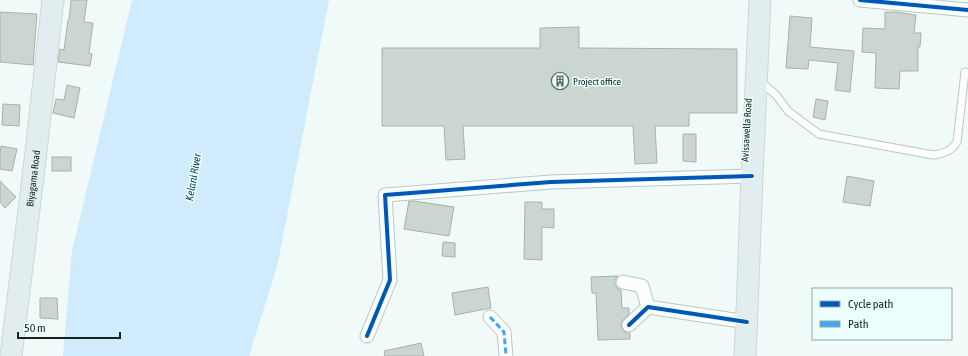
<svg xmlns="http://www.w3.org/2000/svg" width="968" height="356" viewBox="0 0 968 356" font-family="'Asap Condensed',sans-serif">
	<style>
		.water { fill: #d0ebfb }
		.building { fill: #cbd6d1; stroke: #a7b2ad }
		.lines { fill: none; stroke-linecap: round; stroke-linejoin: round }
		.lane-casing { stroke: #bac7c5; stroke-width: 9 }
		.street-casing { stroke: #bac7c5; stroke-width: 15 }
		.primary-casing { stroke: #cfd6d5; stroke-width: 23 }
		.lane { stroke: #fdfefe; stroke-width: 7 }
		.street { stroke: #fdfefe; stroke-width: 13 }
		.primary { stroke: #e2edf0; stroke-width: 21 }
		.quiet { stroke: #3fa9f5; stroke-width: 3; stroke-dasharray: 6 3; stroke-linecap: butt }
		.cycleway-casing { stroke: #ecfffc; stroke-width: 6 }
		.cycleway { stroke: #0057b8; stroke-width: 4 }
		.labels { text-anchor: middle; stroke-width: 3; stroke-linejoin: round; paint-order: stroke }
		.poi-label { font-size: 10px; fill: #122522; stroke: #ecfffc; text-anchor: start }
		.street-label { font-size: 10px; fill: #122522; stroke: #ecfffc }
		.water-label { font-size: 11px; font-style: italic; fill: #123d57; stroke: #ecfffc }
	</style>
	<rect width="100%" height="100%" fill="#f0fbf9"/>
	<polygon class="water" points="132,0 329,0 277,267 249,356 63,356 72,251"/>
	<g class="building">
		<polygon points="71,0 87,0 84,22 93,23 89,53 92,54 90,66 58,62 60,49 64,50 68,20 69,20"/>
		<polygon points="0,12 37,14 33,65 0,62"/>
		<polygon points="885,12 897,12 916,15 914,33 921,33 920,47 918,47 918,71 900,71 899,89 875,88 876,53 862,52 863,28 885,29"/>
		<polygon points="790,16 812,18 810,47 854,51 850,92 835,90 838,63 809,60 808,69 786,68"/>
		<polygon points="579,27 579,48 737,49 737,113 689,113 689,126 655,126 657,163 635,164 633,126 463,126 465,159 446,160 444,126 382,126 382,48 540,48 540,28"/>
		<polygon points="67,85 80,88 74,118 53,113 56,99 64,100"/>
		<polygon points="816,99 828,101 825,120 813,117"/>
		<polygon points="3,104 20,105 19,126 2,125"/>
		<polygon points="683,134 696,134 696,162 683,161"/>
		<polygon points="1,146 17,149 12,171 0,169 0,154"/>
		<rect x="52" y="157" width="19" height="14"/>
		<polygon points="847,176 874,181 870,206 843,202"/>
		<polygon points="0,181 16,197 5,208 0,202"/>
		<polygon points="409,201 414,201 454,207 449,236 404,229"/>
		<polygon points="525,202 542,202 542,209 554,209 554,228 542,227 542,260 524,259"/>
		<polygon points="443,242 455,243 455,257 442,256"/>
		<polygon points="618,276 615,280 615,284 617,288 621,290 622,308 629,308 629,314 621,322 621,326 624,331 626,333 630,333 630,339 598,340 596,293 592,293 591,277"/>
		<polygon points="488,287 491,308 455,315 452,293"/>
		<polygon points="40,298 57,298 58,319 40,318"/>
		<polygon points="421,343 424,356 385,356 384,351"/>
	</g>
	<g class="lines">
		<defs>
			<path id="lane" d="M 760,81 L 776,95 L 788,111 L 819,134 L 933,155 C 945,153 950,152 957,142 L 965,72"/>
			<g id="street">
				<polyline points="860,0 968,10"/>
				<polyline points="623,282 642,286 648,307"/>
				<polyline points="490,317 504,332 506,356"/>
				<polyline points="629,325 648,307 747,322"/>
				<polyline points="367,336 390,280 385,195 551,182 752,176"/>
			</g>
			<g id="primary">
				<path id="s1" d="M 11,356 L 34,169 L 53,0"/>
				<polyline points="745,356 747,311 752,176 760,0"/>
			</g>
		</defs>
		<use href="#lane" class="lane-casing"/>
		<use href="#street" class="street-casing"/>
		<use href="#primary" class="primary-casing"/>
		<use href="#lane" class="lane"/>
		<use href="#street" class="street"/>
		<use href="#primary" class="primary"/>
		<polyline class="quiet" points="490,317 504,332 506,356"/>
		<defs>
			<g id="cycleway">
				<polyline points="860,0 968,10"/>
				<polyline points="629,325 648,307 747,322"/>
				<polyline points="367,336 390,280 385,195 551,182 752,176"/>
			</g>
		</defs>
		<use href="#cycleway" class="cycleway-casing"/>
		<use href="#cycleway" class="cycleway"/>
	</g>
	<defs>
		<symbol id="building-ring" viewBox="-11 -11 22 22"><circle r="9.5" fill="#ecfffc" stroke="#60706d" stroke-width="1.5"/><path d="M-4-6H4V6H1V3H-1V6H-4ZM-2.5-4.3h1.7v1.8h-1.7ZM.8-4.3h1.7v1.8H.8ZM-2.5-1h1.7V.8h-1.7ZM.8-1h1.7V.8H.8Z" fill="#60706d"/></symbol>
	</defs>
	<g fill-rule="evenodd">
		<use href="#building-ring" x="550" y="71" width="20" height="20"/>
	</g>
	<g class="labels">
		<g class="poi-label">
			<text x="573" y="85">Project office</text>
		</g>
		<g class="street-label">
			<text transform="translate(746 130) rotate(-87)" y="4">Avissawella Road</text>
			<text dy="4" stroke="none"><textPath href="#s1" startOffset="179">Biyagama Road</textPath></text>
		</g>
		<g class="water-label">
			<text transform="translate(193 177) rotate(-80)" y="4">Kelani River</text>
		</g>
	</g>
	<rect x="812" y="288" width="140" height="52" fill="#ecfffc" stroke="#95a8a5"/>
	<rect x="820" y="301" width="20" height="6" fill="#0057b8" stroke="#95a8a5"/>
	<text x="848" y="308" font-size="12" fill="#122522">Cycle path</text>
	<rect x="820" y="321" width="20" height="6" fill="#3fa9f5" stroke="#95a8a5"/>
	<text x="848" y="328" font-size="12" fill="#122522">Path</text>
	<path d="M18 332v6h102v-6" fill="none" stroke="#122522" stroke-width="2"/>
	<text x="24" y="332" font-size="12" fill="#122522" stroke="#ecfffc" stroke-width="3" paint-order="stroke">50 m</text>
</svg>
